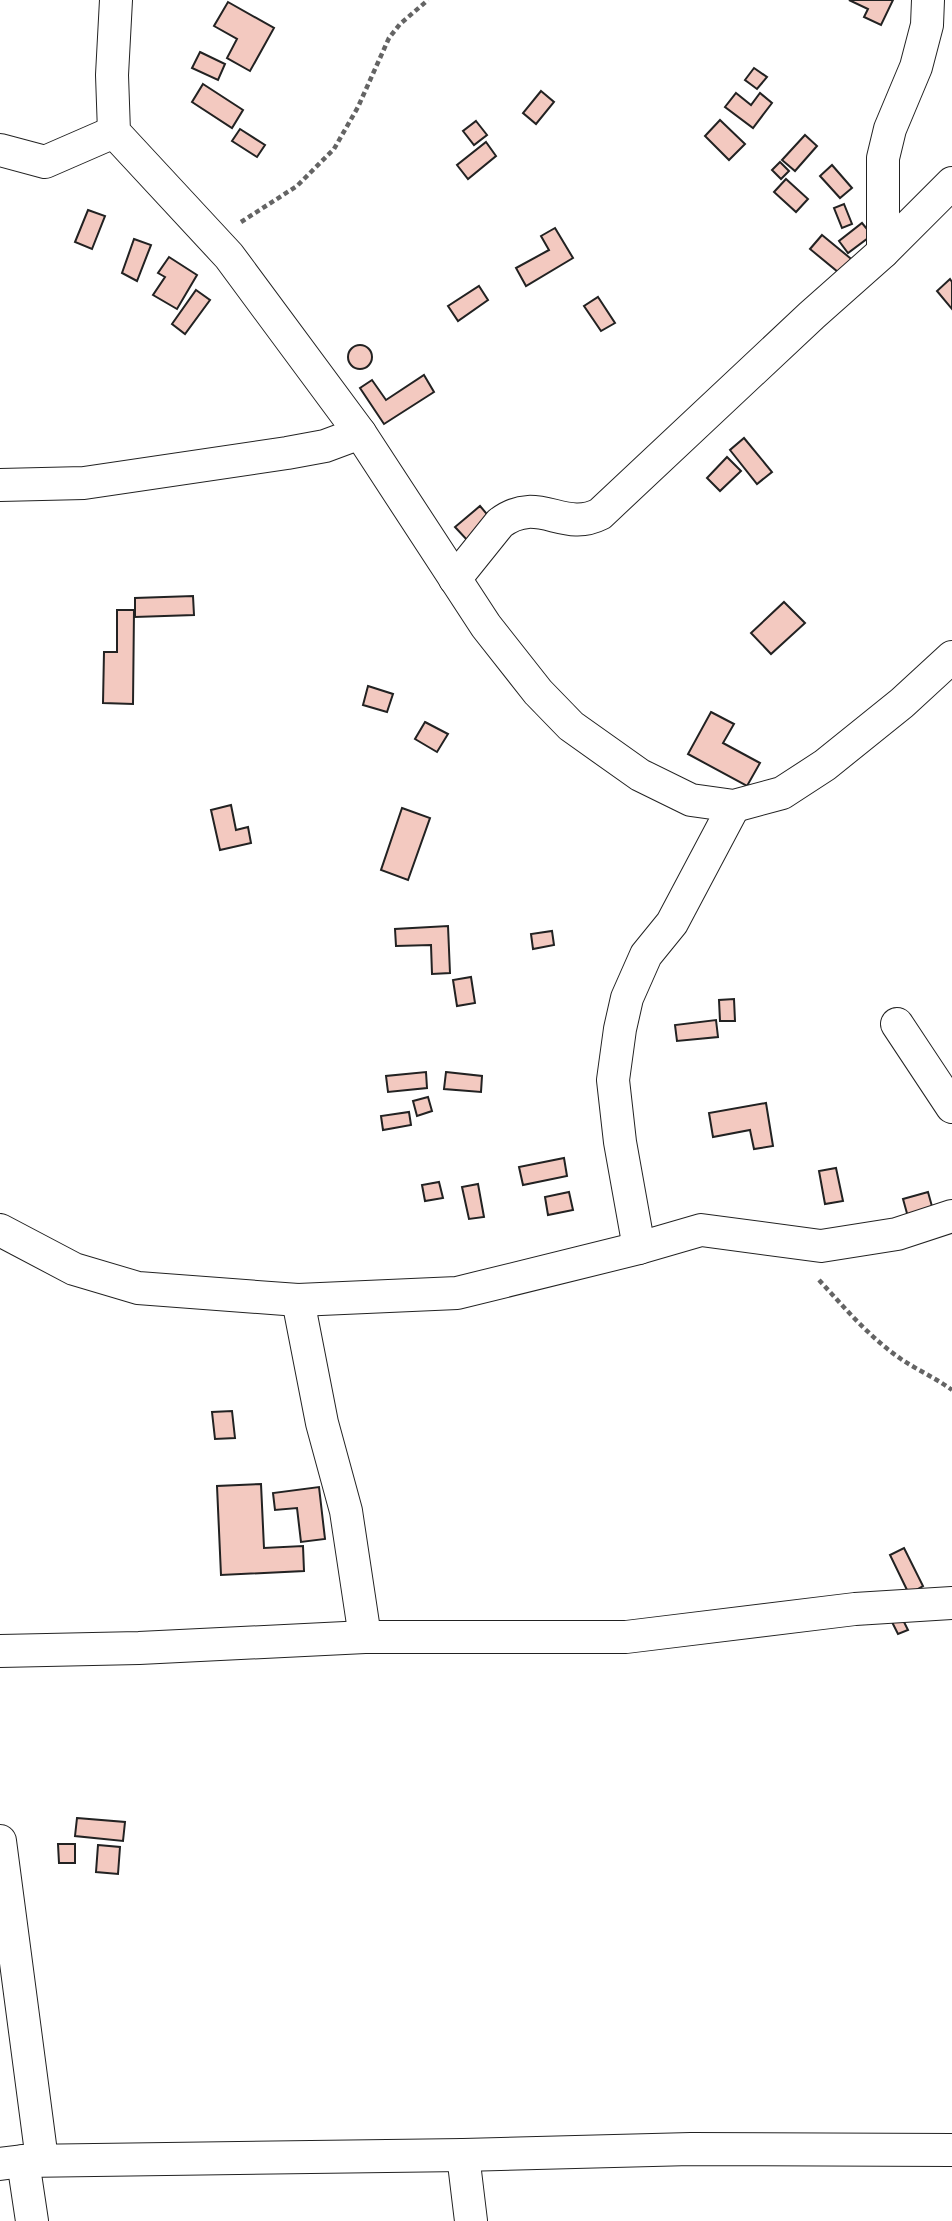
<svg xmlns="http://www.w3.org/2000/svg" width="952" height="2221" viewBox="0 0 952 2221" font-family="'PT Sans Narrow',sans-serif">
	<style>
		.building { fill: #f3c9c0; stroke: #222; stroke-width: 2 }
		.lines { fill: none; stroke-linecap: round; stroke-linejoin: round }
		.street-casing { stroke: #222; stroke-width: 34 }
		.path { stroke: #646464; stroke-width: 4.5; stroke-dasharray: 5 3.5; stroke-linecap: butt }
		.street { stroke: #fff; stroke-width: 32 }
	</style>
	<rect width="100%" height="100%" fill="#fff"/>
	<g class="building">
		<polygon points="849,0 893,0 881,25 864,17 868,9"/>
		<polygon points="228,2 274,28 250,71 227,58 237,39 214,26"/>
		<polygon points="200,52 225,64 218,80 192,68"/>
		<polygon points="754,68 767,77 757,89 745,80"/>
		<polygon points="203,84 243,110 232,128 192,102"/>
		<polygon points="541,91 554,102 536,124 523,113"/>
		<polygon points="736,93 751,105 760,93 772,103 753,128 725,107"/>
		<polygon points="720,120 745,144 729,160 705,136"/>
		<polygon points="476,121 487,135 474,145 463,131"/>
		<polygon points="240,129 265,145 257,157 232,141"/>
		<polygon points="805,135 817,146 795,171 782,160"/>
		<polygon points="486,142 496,156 468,179 457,165"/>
		<polygon points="780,162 789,171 781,179 772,170"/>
		<polygon points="832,165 852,188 840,198 820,176"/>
		<polygon points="786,179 808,199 796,212 774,192"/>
		<polygon points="844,204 852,224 842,228 834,208"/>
		<polygon points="88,210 105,216 92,249 75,242"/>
		<polygon points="862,223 872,235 848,253 839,241"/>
		<polygon points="555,228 573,258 526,286 516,268 549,250 541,236"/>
		<polygon points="822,235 861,267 849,281 810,249"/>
		<polygon points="134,239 151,245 137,281 122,273"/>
		<polygon points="169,257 197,275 177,309 153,295 165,277 158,273"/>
		<polygon points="950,279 952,282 952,309 937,291"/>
		<polygon points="479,286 488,300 458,321 448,306"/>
		<polygon points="196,290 210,300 185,334 172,324"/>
		<polygon points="598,297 615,323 601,331 584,306"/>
		<circle cx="360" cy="357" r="12"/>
		<polygon points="424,375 434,392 384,424 360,388 372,380 386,400"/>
		<polygon points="744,438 772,472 757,484 730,450"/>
		<polygon points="727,457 741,471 720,491 707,478"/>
		<polygon points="480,506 492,520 467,540 455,527"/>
		<polygon points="193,596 194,615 135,617 135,598"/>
		<polygon points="784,602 805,623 771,654 751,633"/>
		<polygon points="117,610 134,610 133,704 103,703 104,652 117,652"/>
		<polygon points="368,686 393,694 387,712 363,705"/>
		<polygon points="711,712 734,724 723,743 760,763 747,786 688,754"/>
		<polygon points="425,722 448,734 437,752 415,739"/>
		<polygon points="231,805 236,830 248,827 251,843 220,850 211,810"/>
		<polygon points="402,808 430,818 408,880 381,870"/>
		<polygon points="448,926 450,973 432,974 431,945 396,946 395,929"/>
		<polygon points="552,931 554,945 533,949 531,934"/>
		<polygon points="471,977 475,1003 457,1006 453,980"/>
		<polygon points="734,999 735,1021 720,1021 719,1000"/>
		<polygon points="716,1020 718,1037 677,1041 675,1025"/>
		<polygon points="426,1072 427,1088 388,1092 386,1076"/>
		<polygon points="446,1072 482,1076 481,1092 444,1089"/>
		<polygon points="428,1097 432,1111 417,1116 413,1101"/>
		<polygon points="766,1103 773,1146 754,1149 750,1130 713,1137 709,1113"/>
		<polygon points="409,1112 411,1125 383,1130 381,1116"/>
		<polygon points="564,1158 567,1176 523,1185 519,1167"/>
		<polygon points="836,1168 843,1201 825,1204 819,1171"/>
		<polygon points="439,1182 443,1198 425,1201 422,1185"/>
		<polygon points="478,1184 484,1217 469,1219 462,1187"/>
		<polygon points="569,1192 573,1210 548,1215 545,1197"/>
		<polygon points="928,1192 933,1210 908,1217 903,1199"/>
		<polygon points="232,1411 235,1438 215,1439 212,1412"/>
		<polygon points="261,1484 264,1548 303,1546 304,1571 221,1575 217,1486"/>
		<polygon points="319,1487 325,1539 301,1542 297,1508 275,1510 273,1493"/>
		<polygon points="904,1548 923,1586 909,1594 890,1555"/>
		<polygon points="902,1618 908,1630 898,1634 892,1622"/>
		<polygon points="77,1818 125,1822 123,1841 75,1836"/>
		<polygon points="58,1844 75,1844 75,1863 59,1863"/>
		<polygon points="98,1845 120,1847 118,1874 96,1872"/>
	</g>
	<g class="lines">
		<defs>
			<g id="street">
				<polyline points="116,0 112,75 114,132 229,256 360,433 486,626 538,692 571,726 640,775 691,800 734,806 782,793 825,765 902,703 952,657"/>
				<polyline points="0,150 45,162 114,132"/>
				<polyline points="883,252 883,158 890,129 916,67 927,25 928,0"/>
				<polyline points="0,485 84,483 287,453 325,446 360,433"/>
				<path d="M 455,579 L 500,523 C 538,494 563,533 600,514 L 812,315 L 883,252 L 952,183"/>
				<polyline points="897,1024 952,1107"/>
				<polyline points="0,1230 74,1269 138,1288 298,1300 457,1293 639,1248 701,1230 821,1246 897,1234 952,1216"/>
				<polyline points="639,1248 620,1142 613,1080 620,1029 627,998 646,955 672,923 734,806"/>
				<polyline points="298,1300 322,1423 346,1511 365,1637"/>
				<polyline points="0,1651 139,1648 365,1637 626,1637 855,1609 952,1603"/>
				<polyline points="0,1841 42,2160"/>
				<polyline points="463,2155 471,2221"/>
				<polyline points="23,2161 32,2221"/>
				<polyline points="0,2164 23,2161 463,2155 691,2149 952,2150"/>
			</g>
		</defs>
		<use href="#street" class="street-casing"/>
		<g class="path">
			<polyline points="241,222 297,186 334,149 358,107 389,38 400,24 428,0"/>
			<path d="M 819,1280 C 844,1307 869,1337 901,1359 C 917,1370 936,1378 952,1390"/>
		</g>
		<use href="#street" class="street"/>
	</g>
</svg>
